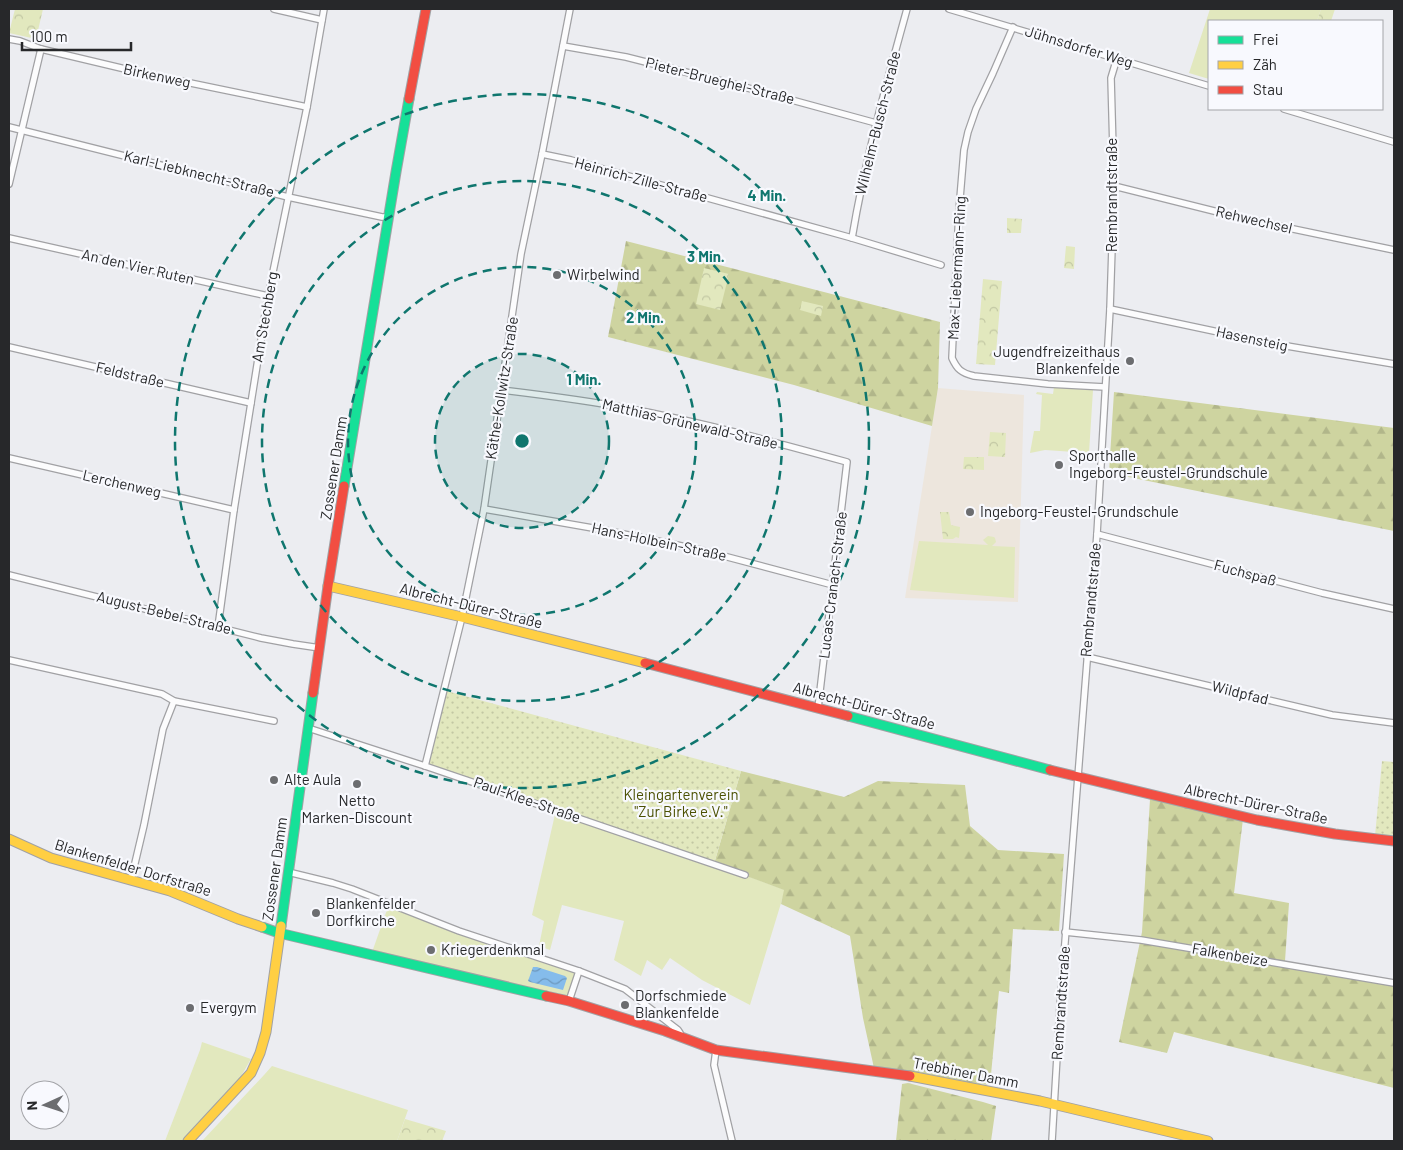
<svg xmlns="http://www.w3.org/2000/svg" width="1403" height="1150" viewBox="0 0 1403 1150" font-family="Barlow,sans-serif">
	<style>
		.education { fill: #ede6dd }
		.grass { fill: #e2e8be }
		.forest { fill: url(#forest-firs) }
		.park { fill: url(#park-crowns) }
		.garden { fill: url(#garden-dots) }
		.water { fill: url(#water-waves) }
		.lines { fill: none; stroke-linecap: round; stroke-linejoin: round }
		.street-casing { stroke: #a1a1a4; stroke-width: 8 }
		.fast-casing { stroke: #a1a1a4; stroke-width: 11 }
		.slow-casing { stroke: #a1a1a4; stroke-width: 11 }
		.jam-casing { stroke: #a1a1a4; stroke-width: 11 }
		.street { stroke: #fcfcfd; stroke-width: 5.5 }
		.fast { stroke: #16e098; stroke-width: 9 }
		.slow { stroke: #ffcf43; stroke-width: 9 }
		.jam { stroke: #f24e42; stroke-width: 9 }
		.ring { fill: none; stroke: #0f766e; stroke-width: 2.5; stroke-dasharray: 9 6 }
		.poi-dot { fill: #6c6d70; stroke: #f8f9fe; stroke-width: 2 }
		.labels { text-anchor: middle; stroke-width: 4.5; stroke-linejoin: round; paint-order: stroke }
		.street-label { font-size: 15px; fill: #27282a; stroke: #f8f9fe }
		.poi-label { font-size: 15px; fill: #27282a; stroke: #f8f9fe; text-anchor: start }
		.park-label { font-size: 15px; fill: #4c5103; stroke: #f8f9fe }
		.centre { fill: #0f766e; stroke: #f8f9fe; stroke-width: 2.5 }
		.ring-label { font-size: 15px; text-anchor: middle; font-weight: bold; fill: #0f766e; stroke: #f8f9fe; stroke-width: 4.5; stroke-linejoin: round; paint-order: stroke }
	</style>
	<defs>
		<pattern id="forest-firs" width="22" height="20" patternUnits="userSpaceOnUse" patternTransform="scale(1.25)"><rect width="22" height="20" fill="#ced4a0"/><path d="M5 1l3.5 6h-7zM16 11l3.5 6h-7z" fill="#b1b68a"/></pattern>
		<pattern id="park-crowns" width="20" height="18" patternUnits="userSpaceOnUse" patternTransform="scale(1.25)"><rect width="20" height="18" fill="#e2e8be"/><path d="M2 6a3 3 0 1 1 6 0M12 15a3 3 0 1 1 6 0" fill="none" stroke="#c2c7a3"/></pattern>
		<pattern id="garden-dots" width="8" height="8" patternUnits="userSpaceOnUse" patternTransform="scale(1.25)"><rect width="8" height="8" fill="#e2e8be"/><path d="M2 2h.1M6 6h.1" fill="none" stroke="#c2c7a3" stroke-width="1.8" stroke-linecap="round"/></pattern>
		<pattern id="water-waves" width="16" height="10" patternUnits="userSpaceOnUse" patternTransform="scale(1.25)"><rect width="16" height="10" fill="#85bceb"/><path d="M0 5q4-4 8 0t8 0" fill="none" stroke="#6d99bf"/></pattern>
	</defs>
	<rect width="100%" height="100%" fill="#ecedf1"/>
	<polygon class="education" points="938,388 1024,395 1018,602 905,598"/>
	<g class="grass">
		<polygon points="1210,9 1321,9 1317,21 1209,21 1209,79 1189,73"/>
		<polygon points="1054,387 1093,390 1089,453 1045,450 1030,453 1034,431 1040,431 1042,395 1036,394 1037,392 1053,394"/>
		<polygon points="988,536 994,537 995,538 996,542 992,546 1015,547 1014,598 910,590 919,541 988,545 983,540"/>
		<polygon points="556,810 745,875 785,890 750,1005 702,980 670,958 662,970 647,960 641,976 614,960 624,921 562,905 550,950 539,946 544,921 532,915"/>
		<polygon points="388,907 579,971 569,1001 371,955"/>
		<polygon points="202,1042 251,1059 240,1078 183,1141 165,1141 200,1050"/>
		<polygon points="272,1066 408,1110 397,1141 202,1141 264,1075"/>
	</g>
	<g class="forest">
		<polygon points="626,241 940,322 938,388 932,426 794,385 608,337"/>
		<polygon points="1114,392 1394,428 1394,531 1109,473"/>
		<polygon points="741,771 844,797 878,781 965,785 970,826 998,850 1064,854 1059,931 1013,929 1009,993 999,991 990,1085 978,1084 917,1072 874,1068 863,1018 850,936 781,904 784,890 714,864"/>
		<polygon points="1150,799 1243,819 1234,893 1289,903 1285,961 1394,981 1394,1088 1174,1032 1167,1053 1119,1042 1142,932"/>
		<polygon points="908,1083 983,1102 996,1106 991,1141 896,1141 902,1084"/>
	</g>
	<g class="park">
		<polygon points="15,9 43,9 36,39 9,33"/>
		<polygon points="1321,9 1335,9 1331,21 1317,21"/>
		<polygon points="1007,218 1022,219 1021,233 1007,233"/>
		<polygon points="1066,246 1075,247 1074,269 1064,268"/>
		<polygon points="704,268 729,274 720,310 696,304"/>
		<polygon points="983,279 1002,281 995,365 976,364"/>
		<polygon points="802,301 823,306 821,316 800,310"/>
		<polygon points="990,432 1006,433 1005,457 988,456"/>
		<polygon points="964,457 984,457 984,470 963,469"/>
		<polygon points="940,512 949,512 951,525 960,527 959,538 956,537 953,539 943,539"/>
		<polygon points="405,1119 446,1131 442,1141 397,1141"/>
	</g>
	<g class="garden">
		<polygon points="443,690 741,771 714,864 425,766"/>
		<polygon points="1382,761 1394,762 1394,838 1375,836"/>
	</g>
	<polygon class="water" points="533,967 537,967 565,976 567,978 563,990 530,982 528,981"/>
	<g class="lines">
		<defs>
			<g id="street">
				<polyline points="274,9 322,20"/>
				<polyline points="949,9 1209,86"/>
				<path d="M 1013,27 L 993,73 L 976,109 L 968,132 L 964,150 L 959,210 L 952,358 C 957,369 961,373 974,376 L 1048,384 L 1105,387"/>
				<polyline points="9,39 20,41 41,49 142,73 307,107"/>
				<polyline points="563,46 626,57 733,84 876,123"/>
				<polyline points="1284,109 1394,142"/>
				<polyline points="9,127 288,197 382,217 389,217"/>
				<polyline points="542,154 571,160 852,238 941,265"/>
				<polyline points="9,184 41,49"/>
				<polyline points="1114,186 1250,220 1394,250"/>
				<polyline points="9,238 268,296"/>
				<path d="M 852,238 C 865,160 886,85 907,9"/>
				<polyline points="1110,309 1275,344 1394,364"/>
				<polyline points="9,347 251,403"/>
				<path d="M 502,390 C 543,395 585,400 626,408 C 701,422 774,442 847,462 L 818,708"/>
				<polyline points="9,458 234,510"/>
				<polyline points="484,509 604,530 701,550 833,585"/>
				<polyline points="1097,534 1322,593 1394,609"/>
				<polyline points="9,575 261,638 293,644 320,648"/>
				<polyline points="218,627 234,510 268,296 307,107 324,9"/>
				<polyline points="1087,657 1332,715 1394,723"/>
				<polyline points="9,660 162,694 174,701 274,721"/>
				<polyline points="308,728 425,766 745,875"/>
				<polyline points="425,766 462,617 484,509 521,254 542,154 570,9"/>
				<polyline points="288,872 333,883 352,889 459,931 579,971 625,989 678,1030 680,1033 680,1036"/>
				<polyline points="131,880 144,825 163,729 174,701"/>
				<polyline points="1065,932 1141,940 1394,983"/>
				<polyline points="569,1001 579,971"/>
				<polyline points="716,1050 714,1065 732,1141"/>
				<polyline points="1052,1141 1060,1006 1097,534 1110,309 1114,186 1111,78 1117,58"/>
			</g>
			<g id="fast">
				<polyline points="344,486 396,172 409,99"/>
				<polyline points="848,716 1050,770"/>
				<polyline points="281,926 313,693"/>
				<polyline points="262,927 279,933 546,996"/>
			</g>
			<g id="slow">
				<polyline points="328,586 462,617 645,663"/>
				<polyline points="9,839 51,858 170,891 238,919 262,927"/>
				<polyline points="910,1076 1040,1101 1208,1141"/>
				<polyline points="188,1141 251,1073 260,1053 266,1032 281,926"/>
			</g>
			<g id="jam">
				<polyline points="409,99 426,9"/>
				<polyline points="645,663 848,716"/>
				<polyline points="313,693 328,586 344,486"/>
				<polyline points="1050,770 1257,820 1335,834 1394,841"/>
				<polyline points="546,996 569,1001 665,1031 716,1050 910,1076"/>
			</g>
		</defs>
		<use href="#street" class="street-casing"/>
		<use href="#fast" class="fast-casing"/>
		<use href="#slow" class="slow-casing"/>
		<use href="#jam" class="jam-casing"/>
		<use href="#street" class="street"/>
		<use href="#fast" class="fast"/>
		<use href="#slow" class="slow"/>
		<use href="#jam" class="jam"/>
	</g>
	<circle cx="522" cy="441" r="87" fill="#0f766e" fill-opacity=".12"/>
	<g class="ring">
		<circle cx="522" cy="441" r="87"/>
		<circle cx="522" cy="441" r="174"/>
		<circle cx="522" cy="441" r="260"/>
		<circle cx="522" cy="441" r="347"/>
	</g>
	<g class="poi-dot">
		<circle cx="557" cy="275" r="5"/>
		<circle cx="1130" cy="361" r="5"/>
		<circle cx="1059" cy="465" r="5"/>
		<circle cx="970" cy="512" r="5"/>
		<circle cx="274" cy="780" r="5"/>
		<circle cx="357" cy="784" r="5"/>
		<circle cx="316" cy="913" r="5"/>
		<circle cx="431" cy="950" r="5"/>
		<circle cx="625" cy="1005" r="5"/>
		<circle cx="190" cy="1008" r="5"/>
	</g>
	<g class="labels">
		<g class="street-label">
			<text transform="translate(1079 47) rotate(17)" y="5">Jühnsdorfer Weg</text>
			<text transform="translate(157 76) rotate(12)" y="5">Birkenweg</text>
			<text transform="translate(720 81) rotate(14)" y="5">Pieter-Brueghel-Straße</text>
			<text transform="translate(878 123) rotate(-76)" y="5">Wilhelm-Busch-Straße</text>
			<text transform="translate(199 174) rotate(14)" y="5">Karl-Liebknecht-Straße</text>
			<text transform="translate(641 180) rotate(15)" y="5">Heinrich-Zille-Straße</text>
			<text transform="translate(1112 195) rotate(-90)" y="5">Rembrandtstraße</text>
			<text transform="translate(1254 220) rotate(13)" y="5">Rehwechsel</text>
			<text transform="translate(138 267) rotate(13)" y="5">An den Vier Ruten</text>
			<text transform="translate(957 268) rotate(-87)" y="5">Max-Liebermann-Ring</text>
			<text transform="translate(265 317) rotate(-80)" y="5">Am Stechberg</text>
			<text transform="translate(1252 339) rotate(12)" y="5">Hasensteig</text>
			<text transform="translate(130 375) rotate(13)" y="5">Feldstraße</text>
			<text transform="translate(502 388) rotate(-81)" y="5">Käthe-Kollwitz-Straße</text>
			<text transform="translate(690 424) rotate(13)" y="5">Matthias-Grünewald-Straße</text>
			<text transform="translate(334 468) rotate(-81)" y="5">Zossener Damm</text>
			<text transform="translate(122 484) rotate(13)" y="5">Lerchenweg</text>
			<text transform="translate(659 542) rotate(12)" y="5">Hans-Holbein-Straße</text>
			<text transform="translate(1245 573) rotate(15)" y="5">Fuchspaß</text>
			<text transform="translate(833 585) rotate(-83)" y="5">Lucas-Cranach-Straße</text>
			<text transform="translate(1091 600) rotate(-85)" y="5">Rembrandtstraße</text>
			<text transform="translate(471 606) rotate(14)" y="5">Albrecht-Dürer-Straße</text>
			<text transform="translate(164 613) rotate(14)" y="5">August-Bebel-Straße</text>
			<text transform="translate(1240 693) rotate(14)" y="5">Wildpfad</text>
			<text transform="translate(864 706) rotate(15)" y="5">Albrecht-Dürer-Straße</text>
			<text transform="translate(527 800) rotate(19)" y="5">Paul-Klee-Straße</text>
			<text transform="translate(1256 804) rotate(12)" y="5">Albrecht-Dürer-Straße</text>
			<text transform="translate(133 868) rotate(17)" y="5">Blankenfelder Dorfstraße</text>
			<text transform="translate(275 869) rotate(-82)" y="5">Zossener Damm</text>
			<text transform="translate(1230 955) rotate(10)" y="5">Falkenbeize</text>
			<text transform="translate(1061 1003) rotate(-86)" y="5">Rembrandtstraße</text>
			<text transform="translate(966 1073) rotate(11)" y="5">Trebbiner Damm</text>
		</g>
		<g class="poi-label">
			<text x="567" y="280">Wirbelwind</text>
			<text x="1120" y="357" text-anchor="end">Jugendfreizeithaus<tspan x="1120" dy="17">Blankenfelde</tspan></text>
			<text x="1069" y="461">Sporthalle<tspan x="1069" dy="17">Ingeborg-Feustel-Grundschule</tspan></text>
			<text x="980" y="517">Ingeborg-Feustel-Grundschule</text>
			<text x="284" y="785">Alte Aula</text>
			<text x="357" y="806" text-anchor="middle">Netto<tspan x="357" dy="17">Marken-Discount</tspan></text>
			<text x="326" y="909">Blankenfelder<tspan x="326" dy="17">Dorfkirche</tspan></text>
			<text x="441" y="955">Kriegerdenkmal</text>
			<text x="635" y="1001">Dorfschmiede<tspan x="635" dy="17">Blankenfelde</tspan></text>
			<text x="200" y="1013">Evergym</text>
		</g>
		<g class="park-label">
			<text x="681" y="800">Kleingartenverein<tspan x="681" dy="17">"Zur Birke e.V."</tspan></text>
		</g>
	</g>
	<circle cx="522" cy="441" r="8" class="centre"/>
	<g class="ring-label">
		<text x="767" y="201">4 Min.</text>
		<text x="706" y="262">3 Min.</text>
		<text x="645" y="323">2 Min.</text>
		<text x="584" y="385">1 Min.</text>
	</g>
	<rect width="1403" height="1150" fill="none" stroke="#27282a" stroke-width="20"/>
	<rect x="1208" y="20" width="175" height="90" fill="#f8f9fe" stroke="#a4a5a9"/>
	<rect x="1218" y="36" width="25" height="8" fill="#16e098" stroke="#a4a5a9"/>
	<text x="1253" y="45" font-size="15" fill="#27282a">Frei</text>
	<rect x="1218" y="61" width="25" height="8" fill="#ffcf43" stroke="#a4a5a9"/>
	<text x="1253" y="70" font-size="15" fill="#27282a">Zäh</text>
	<rect x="1218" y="86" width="25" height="8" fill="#f24e42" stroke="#a4a5a9"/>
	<text x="1253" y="95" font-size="15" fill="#27282a">Stau</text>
	<g transform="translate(45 1105) rotate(267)"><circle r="24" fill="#f8f9fe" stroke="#a4a5a9"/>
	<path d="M0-4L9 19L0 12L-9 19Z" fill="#6c6d70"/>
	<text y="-8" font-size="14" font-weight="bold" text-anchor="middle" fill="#27282a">N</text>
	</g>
	<path d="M22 42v8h109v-8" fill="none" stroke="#27282a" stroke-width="2.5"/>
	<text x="30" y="42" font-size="15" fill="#27282a" stroke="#f8f9fe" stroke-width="4" paint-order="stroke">100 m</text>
</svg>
